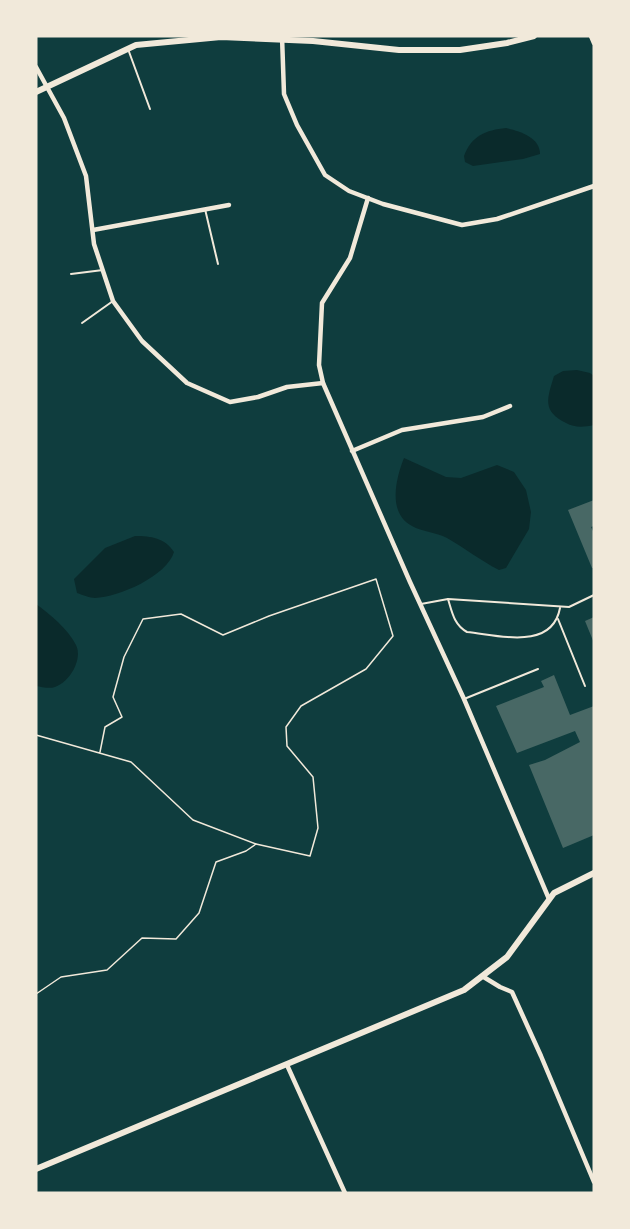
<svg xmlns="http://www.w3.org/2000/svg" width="630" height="1229" viewBox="0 0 630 1229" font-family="Literata,serif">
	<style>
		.water { fill: #0a2a2b }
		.building { fill: #486865 }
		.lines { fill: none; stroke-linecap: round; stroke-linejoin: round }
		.path { stroke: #f1e9da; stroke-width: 1.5 }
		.service { stroke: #f1e9da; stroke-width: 2 }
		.minor { stroke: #f1e9da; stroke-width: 4.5 }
		.tertiary { stroke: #f1e9da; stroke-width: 6 }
	</style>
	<rect width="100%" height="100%" fill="#0f3d3e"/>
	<g class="water">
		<path d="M 506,128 C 519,131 540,137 540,154 L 523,159 L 473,166 L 465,162 L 464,156 C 471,136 486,130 506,128 Z"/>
		<path d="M 577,370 L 590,373 L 594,376 L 594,425 C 584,427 575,428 566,423 C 542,411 547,399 554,376 L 563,371 Z"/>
		<path d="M 404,458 L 446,477 L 461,478 L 497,465 L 514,472 L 526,490 L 531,512 L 529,529 L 506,568 L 499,570 C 481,561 465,548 447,538 C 436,532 422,532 412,526 C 387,513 396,478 404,458 Z"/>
		<path d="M 135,536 C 151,536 165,538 174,552 C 167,576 119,597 95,598 C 90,598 83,595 77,593 L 74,579 L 105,548 Z"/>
		<path d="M 36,604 C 50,614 68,629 76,645 C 83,659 70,682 55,687 C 49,689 42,687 36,686 Z"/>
	</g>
	<g class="building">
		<polygon points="594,500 594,526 591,527 594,533 594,568 592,568 568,510"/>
		<polygon points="594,617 594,643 585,621"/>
		<polygon points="554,675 570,715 594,706 594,835 563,848 529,765 545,760 580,742 575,731 517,753 496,706 544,687 541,681"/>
	</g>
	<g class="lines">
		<g class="path">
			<polyline points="36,735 131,762 193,820 256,844 310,856 318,828 313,777 287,746 286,727 301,706 366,669 393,636 376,579 269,616 223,635 181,614 143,619 124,657 113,697 122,717 105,727 100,752"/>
			<polyline points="36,994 61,977 107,970 142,938 176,939 199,913 216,862 246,851 256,844"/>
		</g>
		<g class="service">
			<polyline points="128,49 150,109"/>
			<polyline points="205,209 218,264"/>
			<polyline points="71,274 103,270"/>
			<polyline points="82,323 113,301"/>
			<path d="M 448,599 C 452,612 454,625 467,632 C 499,635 552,651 560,608"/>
			<polyline points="421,604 448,599 569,607 594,595"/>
			<polyline points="558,619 585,686"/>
			<polyline points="464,699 538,669"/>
		</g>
		<g class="minor">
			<polyline points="282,36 284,94 297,125 325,175 349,191 383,204 462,225 497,219 594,186"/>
			<polyline points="591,36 594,43"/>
			<polyline points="36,67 64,118 86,176 94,244 113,301 142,341 187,383 230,402 258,397 287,387 323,383"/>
			<polyline points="368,198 350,258 322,303 319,365 323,383 410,582 464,699 549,899"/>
			<polyline points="93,230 229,205"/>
			<polyline points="352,451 402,430 483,417 510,406"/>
			<polyline points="482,976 500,987 512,992 541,1056 594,1182"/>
			<polyline points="287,1065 345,1193"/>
		</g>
		<g class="tertiary">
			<polyline points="36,92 136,45 221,37 313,41 399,50 460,50 507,43 534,36"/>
			<polyline points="36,1169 464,990 507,957 554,893 594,873"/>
		</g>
	</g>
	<rect width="630" height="1229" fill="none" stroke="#f1e9da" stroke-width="75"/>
</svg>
